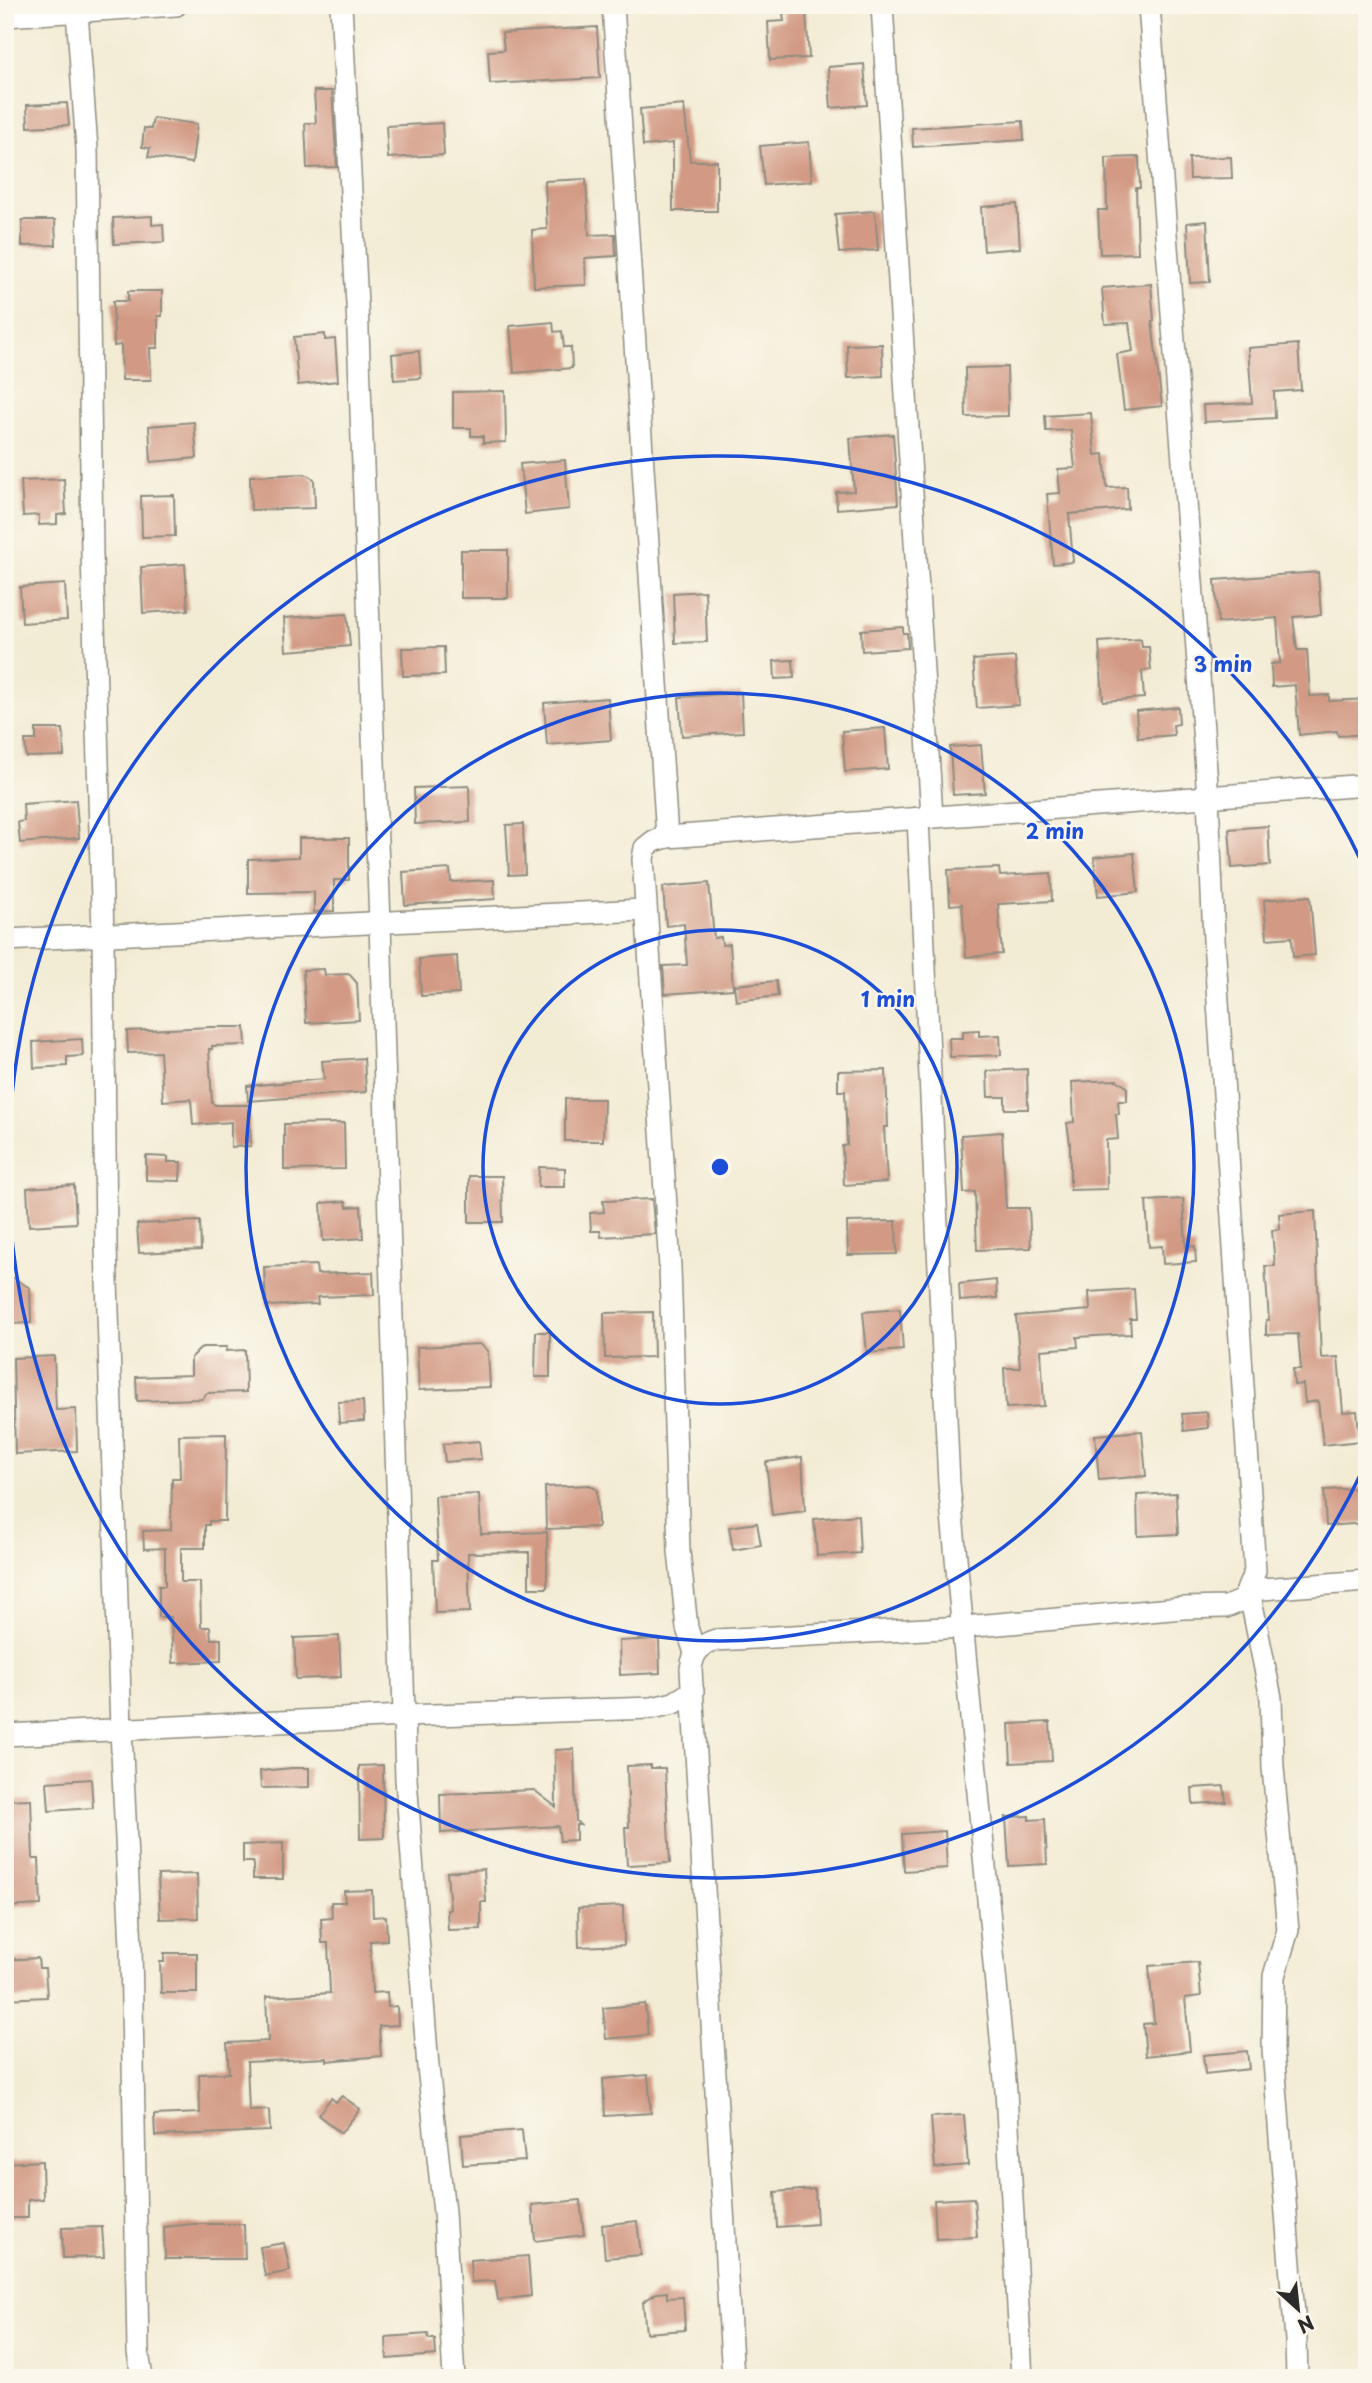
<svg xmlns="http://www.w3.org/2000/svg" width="1372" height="2383" viewBox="0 0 1372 2383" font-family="'Playpen Sans',sans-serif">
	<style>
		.building { fill: #d29a84 }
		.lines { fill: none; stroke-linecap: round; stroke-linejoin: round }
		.minor-casing { stroke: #8f8c80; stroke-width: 24 }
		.minor { stroke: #fff; stroke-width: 21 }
		.ring { fill: none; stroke: #1d4ed8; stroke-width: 3.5 }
		.centre { fill: #1d4ed8; stroke: #fbf7ec; stroke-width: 3.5 }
		.ring-label { font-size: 21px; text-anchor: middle; font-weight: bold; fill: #1d4ed8; stroke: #fbf7ec; stroke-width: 5; stroke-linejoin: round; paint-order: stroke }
	</style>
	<rect width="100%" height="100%" fill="#fbf7ec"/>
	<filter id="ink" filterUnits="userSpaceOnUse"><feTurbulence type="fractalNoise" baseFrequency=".0143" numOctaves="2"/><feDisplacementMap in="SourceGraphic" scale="14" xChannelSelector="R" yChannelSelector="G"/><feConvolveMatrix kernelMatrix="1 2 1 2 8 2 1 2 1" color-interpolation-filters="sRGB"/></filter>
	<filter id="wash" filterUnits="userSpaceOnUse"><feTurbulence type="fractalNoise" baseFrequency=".00686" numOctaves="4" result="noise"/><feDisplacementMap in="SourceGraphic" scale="28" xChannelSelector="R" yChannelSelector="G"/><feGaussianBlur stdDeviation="1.57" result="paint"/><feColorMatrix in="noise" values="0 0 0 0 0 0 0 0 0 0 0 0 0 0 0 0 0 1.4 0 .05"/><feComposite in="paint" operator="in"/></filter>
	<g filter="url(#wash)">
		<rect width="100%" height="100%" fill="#f3ecd5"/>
		<g id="blocks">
			<g class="building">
				<polygon points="806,11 809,58 770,60 768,22 784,21 783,13"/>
				<polygon points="597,27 600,78 490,84 488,51 504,50 502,33"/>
				<polygon points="864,64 867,105 831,108 828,67"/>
				<polygon points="314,91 332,91 337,167 307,168 305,123 316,123"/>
				<polygon points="67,103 69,125 28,127 27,105"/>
				<polygon points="684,105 690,161 717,161 717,211 673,211 673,143 643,146 640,109"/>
				<polygon points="153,118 197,124 192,163 148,157 150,148 142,147 144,128 151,129"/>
				<polygon points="1023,121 1024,140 913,147 912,128"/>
				<polygon points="442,123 444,155 388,158 386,126"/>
				<polygon points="809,142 812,181 764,185 760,146"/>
				<polygon points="1139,157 1140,188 1136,188 1138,253 1100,254 1098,210 1107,210 1106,158"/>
				<polygon points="1231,157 1232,178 1190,179 1189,158"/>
				<polygon points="586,179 589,235 615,234 616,256 585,258 586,285 534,287 532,230 547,229 545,181"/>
				<polygon points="1017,204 1020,248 984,251 981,207"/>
				<polygon points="875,211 878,250 839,253 835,214"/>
				<polygon points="152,216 152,225 163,224 164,242 114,244 113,218"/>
				<polygon points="22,220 55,220 56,245 22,246"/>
				<polygon points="1207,221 1210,282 1190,283 1187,223"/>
				<polygon points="1151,284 1154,321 1152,321 1162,406 1124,410 1117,354 1133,351 1129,323 1105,324 1102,288"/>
				<polygon points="128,291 162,291 162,316 158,316 158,348 150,348 151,380 122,380 121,345 114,346 113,301 128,301"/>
				<polygon points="553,322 554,332 562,331 564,347 571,347 572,368 514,373 510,326"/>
				<polygon points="325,334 325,340 335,339 338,381 298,385 294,337"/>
				<polygon points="882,344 883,376 848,378 847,345"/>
				<polygon points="1298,344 1301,390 1274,392 1275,418 1204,422 1203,405 1252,403 1248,348"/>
				<polygon points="419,351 421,378 394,380 392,354"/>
				<polygon points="1007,367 1008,416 966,417 965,368"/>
				<polygon points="505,391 506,442 483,443 483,436 471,436 471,428 453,428 453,392"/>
				<polygon points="1091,413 1095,455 1104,454 1107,488 1127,487 1128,509 1069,514 1073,562 1053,564 1047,494 1060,493 1058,469 1075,468 1071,430 1046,431 1045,416"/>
				<polygon points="194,422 197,458 151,462 149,426"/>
				<polygon points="893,434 898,504 837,509 836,492 854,491 850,438"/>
				<polygon points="565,460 569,509 525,514 520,464"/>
				<polygon points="305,474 314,479 315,508 251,510 250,476"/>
				<polygon points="64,479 66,514 57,515 57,524 39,525 39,515 23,516 21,481"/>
				<polygon points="174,495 175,536 142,537 141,496"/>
				<rect x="461" y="550" width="47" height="48"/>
				<polygon points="185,564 188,610 143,613 141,567"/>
				<polygon points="1318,572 1321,615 1293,617 1297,650 1307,650 1310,696 1329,695 1329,701 1367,699 1367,734 1338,736 1337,731 1299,735 1295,685 1272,687 1271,664 1280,663 1277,618 1218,623 1215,580"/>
				<polygon points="65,584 67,620 22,623 20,587"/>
				<polygon points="705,591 707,642 675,643 673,593"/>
				<polygon points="347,614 350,646 286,651 284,618"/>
				<polygon points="903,627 903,633 907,633 908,648 862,651 861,630"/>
				<polygon points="1141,639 1142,647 1149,647 1151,670 1142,671 1144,698 1103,701 1099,642"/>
				<polygon points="444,647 445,675 403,676 402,648"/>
				<polygon points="1015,657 1019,705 977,708 973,660"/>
				<polygon points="793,660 794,678 775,679 774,661"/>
				<polygon points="741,693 743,732 682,736 679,697"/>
				<polygon points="608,698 611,740 547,745 544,703"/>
				<polygon points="1178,707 1179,724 1173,725 1174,735 1138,738 1136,711"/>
				<polygon points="885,728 888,769 845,772 842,731"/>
				<polygon points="36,729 63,729 64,756 26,757 25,740 36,740"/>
				<polygon points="981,745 985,793 953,795 950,747"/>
				<polygon points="469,786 470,822 415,824 414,788"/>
				<polygon points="76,800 79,838 20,843 18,822 24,821 23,804"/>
				<polygon points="523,824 525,874 509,875 506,825"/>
				<polygon points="1268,826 1270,865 1232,868 1229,829"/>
				<polygon points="299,838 349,838 349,880 334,880 334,911 314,912 314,892 248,893 248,859 299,857"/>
				<polygon points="1134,853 1138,892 1098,896 1094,857"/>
				<polygon points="999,868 1000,876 1051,873 1052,901 998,904 1002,954 966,957 962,904 950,905 948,870"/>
				<polygon points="450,869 451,882 494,880 495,899 405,905 403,872"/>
				<polygon points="709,883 714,938 721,937 722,945 730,944 733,989 665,994 663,966 687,965 684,924 666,926 663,887"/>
				<polygon points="1310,896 1315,955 1293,957 1292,937 1267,939 1264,900"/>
				<polygon points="457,956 459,994 421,996 419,959"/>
				<polygon points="324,969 325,975 349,974 357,983 359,1020 306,1023 303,970"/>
				<polygon points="776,981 778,996 736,1001 734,985"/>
				<polygon points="211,1027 245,1027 246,1045 212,1046 212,1049 209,1049 212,1103 215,1105 249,1105 251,1146 231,1147 231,1122 193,1125 191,1099 163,1101 160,1052 128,1053 127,1031"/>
				<polygon points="979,1030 979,1036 1000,1035 1001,1055 950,1057 949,1038 963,1038 963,1031"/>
				<polygon points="82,1039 83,1056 67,1057 67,1066 34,1068 33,1042"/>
				<polygon points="364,1058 366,1092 248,1101 247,1086 324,1079 322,1061"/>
				<polygon points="1027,1069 1028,1109 1005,1109 1005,1097 988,1097 987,1071"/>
				<polygon points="886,1070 888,1127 884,1127 887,1182 844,1185 842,1146 847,1145 845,1091 838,1091 838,1071"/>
				<polygon points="1117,1080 1127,1087 1127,1101 1118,1101 1119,1114 1116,1114 1118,1139 1106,1140 1107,1189 1070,1190 1070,1143 1067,1123 1074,1122 1072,1082"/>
				<polygon points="565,1099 604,1099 603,1141 565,1141"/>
				<polygon points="344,1123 345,1169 284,1170 284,1124"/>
				<polygon points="1002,1132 1006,1208 1029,1208 1031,1248 977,1250 975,1192 964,1193 961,1135"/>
				<polygon points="146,1156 168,1157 168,1162 181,1162 180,1181 146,1180"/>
				<polygon points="539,1167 565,1168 565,1187 538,1187"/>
				<polygon points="469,1176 502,1176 503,1222 469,1222"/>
				<polygon points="74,1185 76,1223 29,1226 27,1188"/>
				<polygon points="652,1199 655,1234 601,1237 600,1231 591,1231 590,1213 604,1212 603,1201"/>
				<polygon points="1183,1199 1186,1247 1195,1246 1196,1262 1163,1264 1162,1246 1149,1247 1146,1201"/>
				<polygon points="346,1201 347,1207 361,1206 363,1238 323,1241 321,1203"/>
				<polygon points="1315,1211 1321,1358 1338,1357 1343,1412 1357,1411 1360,1441 1323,1445 1318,1401 1305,1403 1303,1384 1294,1385 1293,1369 1301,1369 1298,1334 1266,1335 1266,1320 1269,1320 1265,1266 1275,1266 1272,1230 1280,1229 1279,1214"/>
				<polygon points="200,1221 201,1250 139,1253 137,1224"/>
				<polygon points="896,1221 897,1254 848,1255 847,1222"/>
				<polygon points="316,1265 317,1274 373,1272 374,1295 317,1297 318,1304 266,1306 264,1267"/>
				<polygon points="5,1273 30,1288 31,1323 5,1324"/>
				<polygon points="996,1280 997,1298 960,1301 959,1284"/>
				<polygon points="1134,1289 1136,1319 1130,1319 1131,1334 1077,1337 1078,1347 1041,1350 1044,1406 1006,1408 1004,1368 1020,1368 1016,1316 1090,1310 1089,1292"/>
				<polygon points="900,1309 903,1350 867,1353 863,1312"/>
				<polygon points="653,1312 654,1357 605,1358 604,1313"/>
				<polygon points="536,1332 550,1332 550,1377 535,1377"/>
				<polygon points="480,1344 488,1351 490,1387 419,1390 417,1347"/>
				<polygon points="202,1347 227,1347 226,1351 245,1350 246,1392 207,1393 202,1399 137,1401 136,1377 191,1375 191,1358"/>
				<polygon points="54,1356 56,1410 76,1409 77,1451 15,1454 13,1358"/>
				<polygon points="363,1401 364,1421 339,1423 338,1402"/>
				<polygon points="1207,1412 1208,1428 1184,1431 1182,1414"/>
				<polygon points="1142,1431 1146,1476 1099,1480 1095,1435"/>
				<polygon points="226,1434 225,1521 209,1521 209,1525 205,1525 205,1548 181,1548 181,1582 200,1582 201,1627 210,1627 211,1639 221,1639 221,1661 173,1663 171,1617 159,1617 159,1586 165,1586 165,1548 144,1549 143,1531 171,1530 172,1478 180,1478 179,1435"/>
				<polygon points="479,1441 481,1459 445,1462 443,1444"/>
				<polygon points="802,1457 805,1511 772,1515 766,1462"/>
				<polygon points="590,1485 597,1490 598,1527 546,1529 545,1487"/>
				<polygon points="1363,1488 1366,1523 1326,1526 1324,1490"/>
				<polygon points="1176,1493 1178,1534 1138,1536 1137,1495"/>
				<polygon points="479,1494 481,1534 547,1532 547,1588 529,1588 529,1552 468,1553 470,1612 435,1613 433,1560 438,1560 435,1496"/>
				<polygon points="858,1515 860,1553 817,1556 814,1519"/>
				<polygon points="757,1523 761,1545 733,1550 729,1527"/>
				<polygon points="339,1636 341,1677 296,1679 294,1638"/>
				<polygon points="659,1639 660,1673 620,1675 619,1641"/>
				<polygon points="1050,1722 1052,1761 1011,1763 1009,1724"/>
				<polygon points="574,1749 576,1821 580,1825 576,1825 576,1840 560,1841 558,1826 441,1833 440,1794 534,1790 556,1807 555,1750"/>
				<polygon points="383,1765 384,1838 360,1839 359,1766"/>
				<polygon points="651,1765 651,1768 665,1768 670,1863 627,1865 625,1827 629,1827 627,1766"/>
				<polygon points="292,1768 309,1768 309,1787 261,1788 260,1771"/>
				<polygon points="91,1779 93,1808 49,1811 47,1782"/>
				<polygon points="1224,1786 1226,1802 1193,1804 1192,1788"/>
				<polygon points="31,1799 33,1859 39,1859 41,1905 5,1907 5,1800"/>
				<polygon points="1029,1816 1029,1820 1045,1819 1047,1864 1009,1866 1006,1817"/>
				<polygon points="945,1831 947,1868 904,1871 902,1834"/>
				<polygon points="283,1843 283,1879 253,1879 253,1862 243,1862 243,1845"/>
				<polygon points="484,1869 486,1902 481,1902 481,1929 448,1930 447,1910 450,1910 447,1872"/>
				<polygon points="197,1874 198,1918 160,1919 158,1875"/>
				<polygon points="372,1890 373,1917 386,1916 387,1940 370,1941 372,1993 387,1992 388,2007 397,2006 398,2025 379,2026 381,2056 327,2061 327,2058 247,2062 249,2111 269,2110 270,2131 155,2136 154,2115 200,2113 199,2074 229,2073 227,2043 268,2041 266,1997 330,1993 328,1943 322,1943 321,1919 332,1918 331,1902 345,1902 344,1891"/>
				<polygon points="623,1906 624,1945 579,1947 578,1908"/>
				<polygon points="164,1953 197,1953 197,1993 161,1993 160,1962 164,1962"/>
				<polygon points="38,1958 39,1968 45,1968 47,1997 5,1999 5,1960"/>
				<polygon points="1198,1962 1201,1996 1185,1998 1190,2051 1146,2056 1143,2024 1154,2023 1149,1966"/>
				<polygon points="645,2004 648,2035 606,2039 603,2008"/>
				<polygon points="1247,2051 1249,2069 1205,2074 1203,2055"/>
				<polygon points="648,2075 651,2113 605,2116 603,2079"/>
				<polygon points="342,2096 360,2109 341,2133 318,2115 331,2098 336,2102"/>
				<polygon points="964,2115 968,2165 935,2168 931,2117"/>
				<polygon points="522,2130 525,2161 463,2165 461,2135"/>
				<polygon points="42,2161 43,2199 28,2200 28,2218 5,2218 5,2163"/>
				<polygon points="815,2189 817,2224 777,2227 775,2192"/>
				<polygon points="974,2198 977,2237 936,2239 934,2200"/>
				<polygon points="580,2200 584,2235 535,2241 532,2205"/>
				<polygon points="637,2221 641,2255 605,2258 602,2225"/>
				<polygon points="193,2224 244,2224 245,2259 165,2259 164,2227"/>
				<polygon points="102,2227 104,2257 63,2258 62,2228"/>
				<polygon points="284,2243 290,2271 265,2276 260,2247"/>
				<polygon points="528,2256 531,2296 498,2300 495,2281 471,2282 470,2260"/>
				<polygon points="667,2292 667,2298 683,2297 685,2330 646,2333 643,2302 657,2293"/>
				<polygon points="428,2334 429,2339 435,2339 436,2355 387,2359 386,2337"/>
			</g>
		</g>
	</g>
	<g filter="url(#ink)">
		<use href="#blocks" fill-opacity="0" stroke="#8f8c80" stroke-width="2"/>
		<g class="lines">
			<defs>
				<g id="minor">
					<polyline points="341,5 357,304 380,923 406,1779 428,2067 444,2212 454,2378"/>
					<polyline points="613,5 667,837"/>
					<polyline points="882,5 932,817"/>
					<polyline points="77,12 87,149 92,554 103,935 106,1247 121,1730 131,1947 138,2352 142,2378"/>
					<polyline points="5,16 176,5"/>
					<polyline points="918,818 949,1483 1006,2091 1022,2378"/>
					<polyline points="5,940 644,910"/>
					<polyline points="1249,1590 1271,1698 1273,1768 1288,1930 1274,1976 1273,2049 1296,2340 1297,2378"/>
					<polyline points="1249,1590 1367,1581"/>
					<polyline points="695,1653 687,1628 679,1551 670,1267 643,859 645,848 654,841 667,837 1367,785"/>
					<polyline points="5,1735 404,1716 652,1708 674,1703 693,1691"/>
					<path d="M 733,2378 L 691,1669 C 693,1652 700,1645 716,1640 L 964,1627 L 1183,1608 L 1226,1607 L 1243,1600 L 1255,1571 L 1214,940 L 1208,797 L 1149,5"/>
				</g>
			</defs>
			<use href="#minor" class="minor-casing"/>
			<use href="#minor" class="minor"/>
		</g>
	</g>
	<g class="ring">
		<circle cx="720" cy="1167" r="237"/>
		<circle cx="720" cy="1167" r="474"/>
		<path d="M1364 1467A711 711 0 1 1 1364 867"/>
	</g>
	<circle cx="720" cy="1167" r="10" class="centre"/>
	<g class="ring-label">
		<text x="1223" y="672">3 min</text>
		<text x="1055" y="839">2 min</text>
		<text x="888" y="1007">1 min</text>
	</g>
	<rect width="1372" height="2383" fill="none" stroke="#fbf7ec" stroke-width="28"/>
	<g transform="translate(1298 2309) rotate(153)" stroke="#fbf7ec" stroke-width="5" paint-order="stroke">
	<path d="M0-5L12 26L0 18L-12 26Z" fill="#2b2b2b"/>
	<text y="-10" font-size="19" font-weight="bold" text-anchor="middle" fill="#2b2b2b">N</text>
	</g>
</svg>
